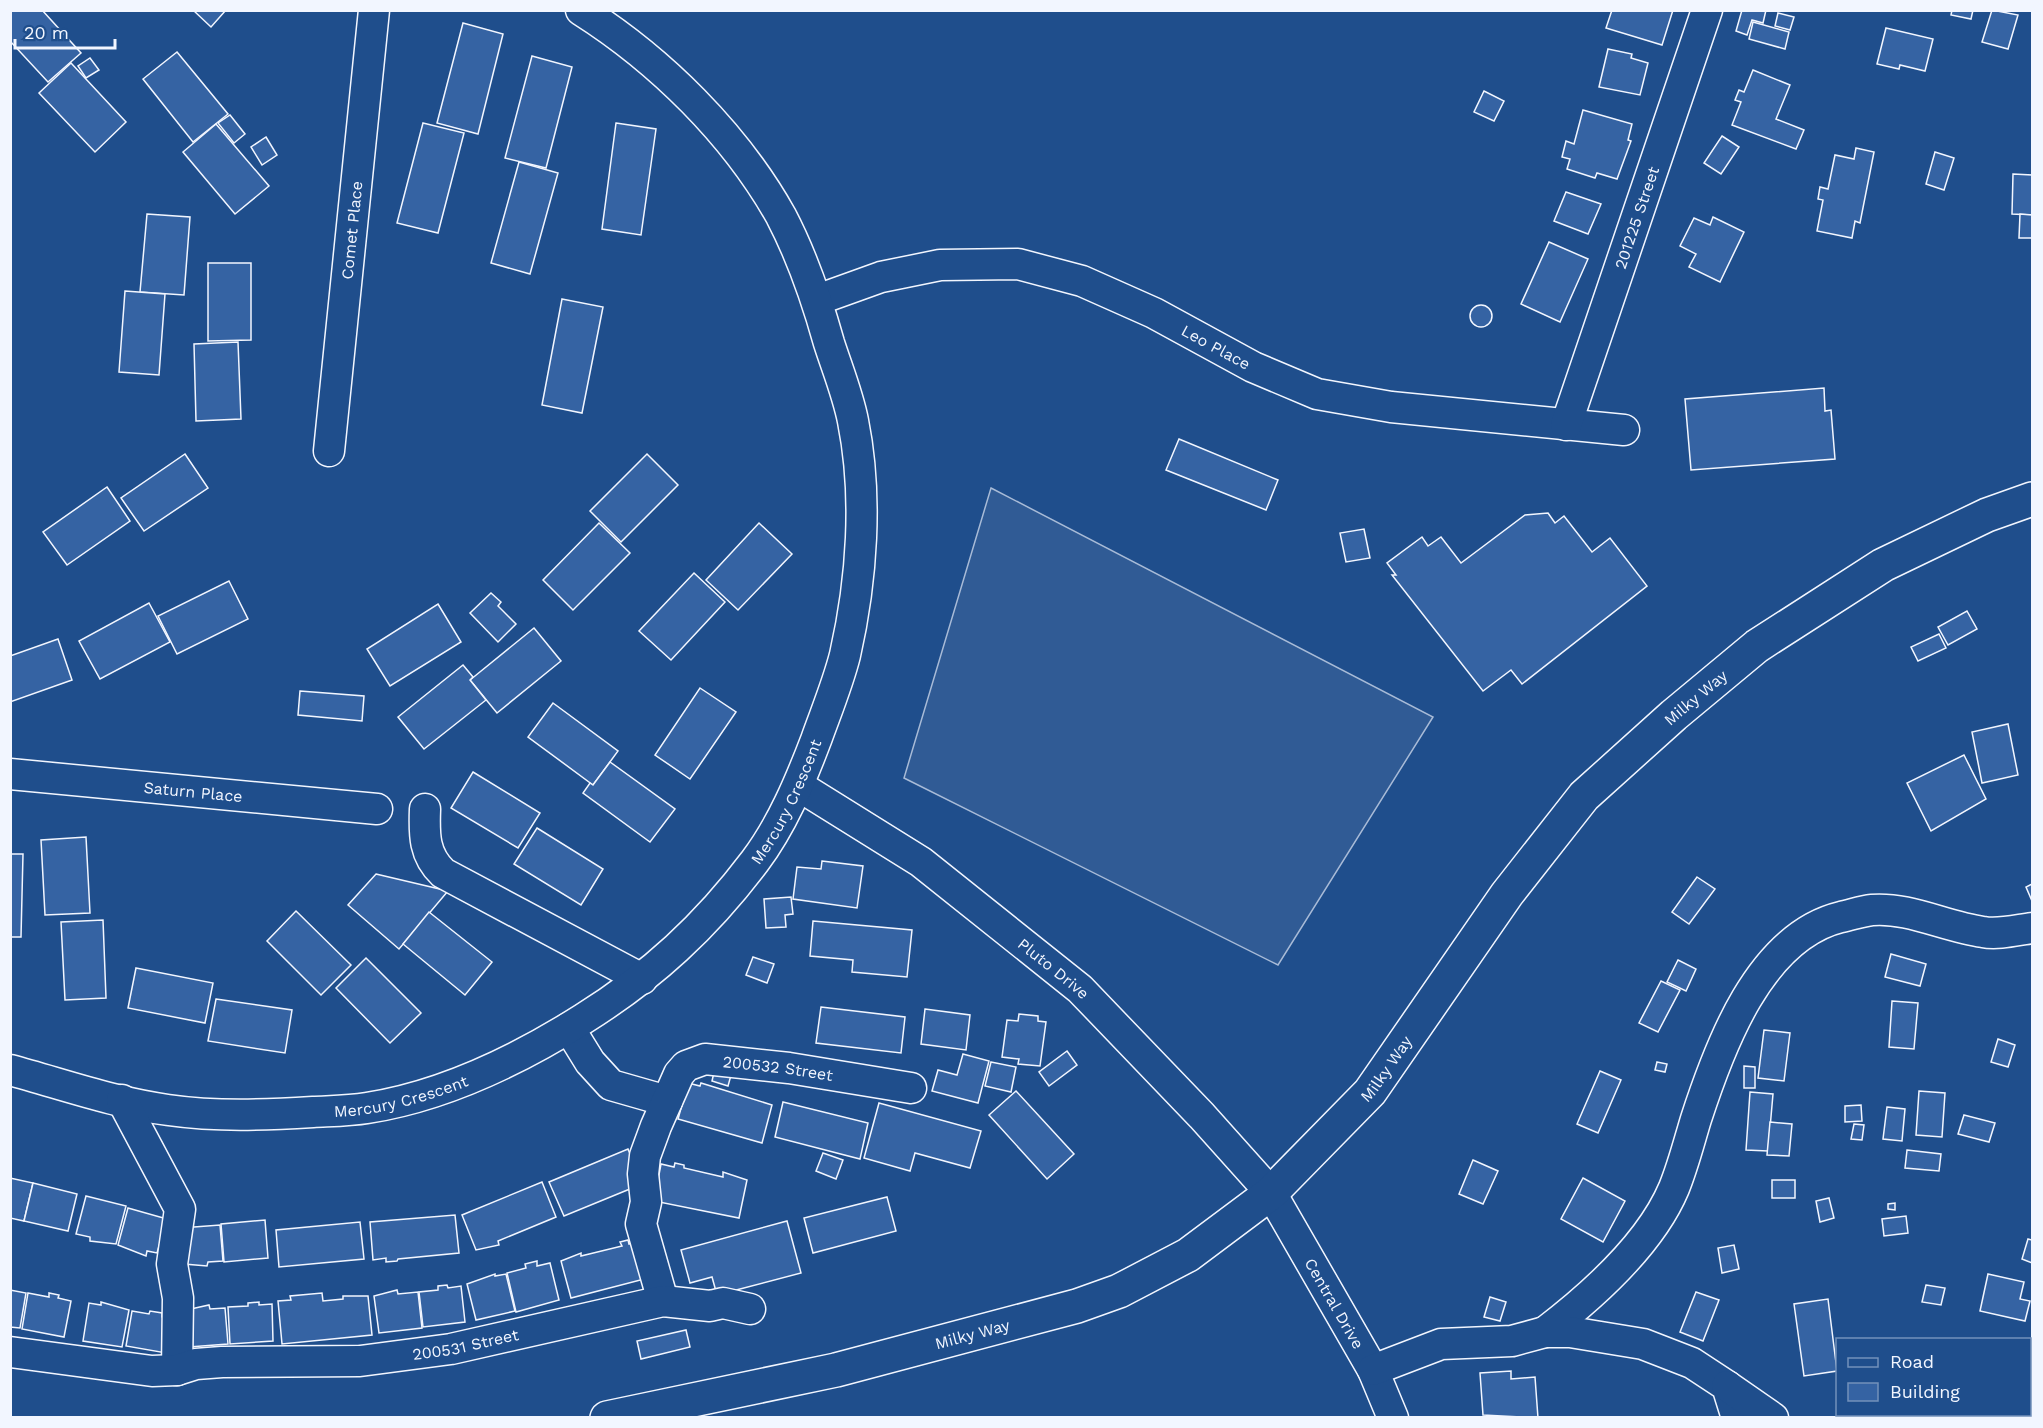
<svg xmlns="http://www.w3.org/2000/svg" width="2043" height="1428" viewBox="0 0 2043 1428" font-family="'Work Sans',sans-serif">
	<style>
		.built { fill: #305b95; stroke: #a8bbd7; stroke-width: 1.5 }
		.building { fill: #3563a3; stroke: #f2f6ff; stroke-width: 1.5 }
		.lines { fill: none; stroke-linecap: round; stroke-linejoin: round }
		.minor-casing { stroke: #f2f6ff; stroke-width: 33 }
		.tertiary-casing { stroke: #f2f6ff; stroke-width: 36 }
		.minor { stroke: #1f4e8c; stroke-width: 30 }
		.tertiary { stroke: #1f4e8c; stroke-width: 33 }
		.labels { text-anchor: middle; stroke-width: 4.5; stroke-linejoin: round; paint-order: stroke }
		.street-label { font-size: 16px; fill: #f2f6ff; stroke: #1f4e8c }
	</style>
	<rect width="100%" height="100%" fill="#1f4e8c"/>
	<polygon class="built" points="991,488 1433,717 1278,965 904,778"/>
	<g class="building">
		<polygon points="10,10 42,10 81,53 48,82 10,41"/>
		<polygon points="193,10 226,10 211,27"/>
		<polygon points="1612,10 1673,10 1662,45 1606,28"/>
		<polygon points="1742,10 1766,10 1763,23 1752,20 1747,35 1736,31"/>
		<polygon points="1952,10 1973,10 1971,19 1951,15"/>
		<polygon points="1992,10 2018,15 2008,49 1982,42"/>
		<polygon points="1778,13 1794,17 1790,30 1775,26"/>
		<polygon points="1753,22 1789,32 1785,49 1749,39"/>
		<polygon points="463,23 503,34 478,134 437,123"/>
		<polygon points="1886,28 1933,39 1925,71 1900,65 1899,69 1877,64"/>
		<polygon points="1608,49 1632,54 1631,58 1648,63 1640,95 1599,87"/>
		<polygon points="177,52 228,114 193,142 143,79"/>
		<polygon points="532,56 572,67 546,168 505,158"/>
		<polygon points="90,58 99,70 86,78 78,66"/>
		<polygon points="71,63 126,122 95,152 39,93"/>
		<polygon points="1753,70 1790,85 1776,119 1804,130 1796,149 1732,125 1741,102 1735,100 1739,90 1744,92"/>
		<polygon points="1484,91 1504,101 1494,121 1474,112"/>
		<polygon points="1583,110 1632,124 1628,140 1631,141 1617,179 1597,173 1595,178 1567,169 1570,159 1562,157 1566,141 1574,144"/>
		<polygon points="230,115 245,134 234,143 218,123"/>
		<polygon points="423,123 464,133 438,233 397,223"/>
		<polygon points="616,123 656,129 641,235 602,229"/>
		<polygon points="216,124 269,186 235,214 183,152"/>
		<polygon points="1722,136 1739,147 1721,174 1704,163"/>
		<polygon points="266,137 277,155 262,165 251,147"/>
		<polygon points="1856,148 1874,152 1860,223 1855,221 1852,238 1817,231 1823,200 1818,199 1820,187 1828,189 1835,155 1854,159"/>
		<polygon points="1935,152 1954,158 1944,190 1926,184"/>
		<polygon points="519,162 558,173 530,274 491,263"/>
		<polygon points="2013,174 2032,175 2032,215 2012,214"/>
		<polygon points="1566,192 1601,204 1588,234 1554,221"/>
		<polygon points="147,214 190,217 184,295 140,292"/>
		<polygon points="2020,214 2032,215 2032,238 2019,238"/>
		<polygon points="1713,217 1744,232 1720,282 1689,267 1696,254 1680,246 1694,218 1710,225"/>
		<polygon points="1549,242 1588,259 1560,322 1521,304"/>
		<polygon points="208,263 251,263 251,340 208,341"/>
		<polygon points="125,291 165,294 159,375 119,372"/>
		<polygon points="562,299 603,307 582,413 542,405"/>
		<circle cx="1481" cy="316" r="11"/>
		<polygon points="238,342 241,419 196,421 194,344"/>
		<polygon points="1824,388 1825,411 1831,410 1835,459 1691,470 1685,399"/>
		<polygon points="1179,439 1278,480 1266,510 1166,470"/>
		<polygon points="185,454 208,488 144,531 121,498"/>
		<polygon points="647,454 678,485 621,542 590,511"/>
		<polygon points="107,487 130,521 67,565 43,532"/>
		<polygon points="1548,513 1555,523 1564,516 1592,552 1610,538 1647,586 1522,684 1511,670 1483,691 1392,575 1396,575 1387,563 1422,537 1428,546 1441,537 1461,563 1525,515"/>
		<polygon points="599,523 630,553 573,610 543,580"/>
		<polygon points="759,523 792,554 738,610 706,580"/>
		<polygon points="1364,529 1370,558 1346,562 1340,533"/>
		<polygon points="694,573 725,602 671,660 639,631"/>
		<polygon points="229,581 248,619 177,654 158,616"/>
		<polygon points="491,593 501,602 498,606 516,624 498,642 470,613"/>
		<polygon points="149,603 170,642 100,679 79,641"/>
		<polygon points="438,604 461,642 390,686 367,649"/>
		<polygon points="1967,611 1977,629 1948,645 1938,627"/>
		<polygon points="534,628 561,661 497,713 470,680"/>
		<polygon points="1939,634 1946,648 1918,661 1911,647"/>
		<polygon points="58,639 72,680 10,702 10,656"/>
		<polygon points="463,665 473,677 470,680 486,700 424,749 398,717"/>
		<polygon points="700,688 736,712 690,779 655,755"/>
		<polygon points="300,691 364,696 362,721 298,715"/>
		<polygon points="553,703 618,751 593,785 528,737"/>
		<polygon points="2008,724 2018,775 1982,783 1972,732"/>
		<polygon points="1964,755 1986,799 1931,831 1907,783"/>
		<polygon points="610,762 675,809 650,842 583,793 590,783 593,785"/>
		<polygon points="473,772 540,813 518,848 451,808"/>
		<polygon points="537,828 603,869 581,905 514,864"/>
		<polygon points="86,837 90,913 45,915 41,840"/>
		<polygon points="10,854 23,854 21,937 10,937"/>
		<polygon points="822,861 863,866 857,908 793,899 797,867 821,869"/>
		<polygon points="376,874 448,891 399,949 348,905"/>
		<polygon points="1697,877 1715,889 1689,924 1672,912"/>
		<polygon points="2032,884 2032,901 2026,887"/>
		<polygon points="791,897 793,914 785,915 786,927 766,928 764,899"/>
		<polygon points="296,911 351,965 321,995 267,941"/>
		<polygon points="429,912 492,962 465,995 403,944"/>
		<polygon points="103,920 106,998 65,1000 61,922"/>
		<polygon points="813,921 912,930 907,977 852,972 853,960 810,956"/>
		<polygon points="1891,954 1926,964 1920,986 1885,977"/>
		<polygon points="753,957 774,964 767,983 746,975"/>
		<polygon points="366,958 421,1013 390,1043 336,988"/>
		<polygon points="1678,960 1696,969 1686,991 1667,982"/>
		<polygon points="136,968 213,983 205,1023 128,1008"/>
		<polygon points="1661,981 1680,990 1658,1032 1639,1023"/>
		<polygon points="216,999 292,1010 285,1053 208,1041"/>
		<polygon points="1892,1001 1918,1003 1914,1049 1889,1047"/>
		<polygon points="821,1007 905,1017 901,1053 816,1043"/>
		<polygon points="925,1009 970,1015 966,1050 921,1044"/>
		<polygon points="1019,1014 1038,1016 1038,1021 1046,1022 1040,1066 1018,1064 1019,1059 1002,1057 1007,1020 1018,1021"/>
		<polygon points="1764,1030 1790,1033 1784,1081 1758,1078"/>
		<polygon points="1998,1039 2015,1045 2008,1067 1991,1062"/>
		<polygon points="1067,1051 1077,1065 1049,1086 1039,1072"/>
		<polygon points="963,1054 989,1061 978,1103 932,1091 938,1070 957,1075"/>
		<polygon points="991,1062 1016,1067 1011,1092 985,1086"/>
		<polygon points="1657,1062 1667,1064 1665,1072 1655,1070"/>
		<polygon points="716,1064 733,1068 728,1086 712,1081"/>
		<polygon points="1744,1066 1755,1067 1755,1088 1744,1088"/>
		<polygon points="1600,1071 1621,1080 1598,1133 1577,1124"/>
		<polygon points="688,1083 700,1086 701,1083 772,1105 762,1143 678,1119"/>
		<polygon points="1016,1091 1074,1154 1047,1179 989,1115"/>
		<polygon points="1919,1091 1945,1093 1942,1137 1916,1135"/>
		<polygon points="1750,1092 1773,1094 1768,1151 1746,1150"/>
		<polygon points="783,1102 868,1123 860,1159 775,1137"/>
		<polygon points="879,1103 981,1131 970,1168 915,1153 910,1171 864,1158"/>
		<polygon points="1861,1105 1862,1121 1845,1122 1845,1106"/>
		<polygon points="1887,1107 1905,1109 1902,1141 1883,1139"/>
		<polygon points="1964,1115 1995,1123 1989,1142 1958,1134"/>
		<polygon points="1770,1122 1792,1124 1789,1156 1767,1155"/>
		<polygon points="1854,1124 1864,1125 1862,1140 1851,1139"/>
		<polygon points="628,1149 642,1184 564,1216 549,1182"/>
		<polygon points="1907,1150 1941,1154 1939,1171 1905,1168"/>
		<polygon points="823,1153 843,1160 836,1179 816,1171"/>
		<polygon points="1473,1160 1498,1171 1483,1204 1459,1194"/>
		<polygon points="675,1163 684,1165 684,1168 723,1177 723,1172 747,1180 739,1218 654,1201 661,1164 674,1167"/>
		<polygon points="10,1178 33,1183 24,1221 10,1218"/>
		<polygon points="1583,1178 1625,1201 1603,1242 1561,1219"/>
		<rect x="1772" y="1180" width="23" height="18"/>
		<polygon points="542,1182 556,1217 498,1241 499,1245 476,1250 462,1215"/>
		<polygon points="33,1183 77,1194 68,1231 24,1221"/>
		<polygon points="86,1196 126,1206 116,1244 90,1241 90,1237 76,1234"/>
		<polygon points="887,1197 896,1231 813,1253 804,1218"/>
		<polygon points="1829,1198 1834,1218 1820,1222 1816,1201"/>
		<polygon points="1895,1203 1895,1210 1888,1209 1888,1204"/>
		<polygon points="128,1208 167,1219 157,1253 147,1251 146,1256 118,1245"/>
		<polygon points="455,1215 459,1253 398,1259 397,1261 386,1262 386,1258 373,1260 370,1222"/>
		<polygon points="1906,1216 1908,1233 1884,1236 1882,1219"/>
		<polygon points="265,1220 268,1258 224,1262 221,1224"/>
		<polygon points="787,1221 801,1273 717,1295 712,1277 690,1283 681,1250"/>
		<polygon points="360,1222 364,1259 279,1267 276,1230"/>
		<polygon points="220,1225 223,1261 208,1262 207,1266 184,1264 181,1228"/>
		<polygon points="2028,1239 2032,1240 2032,1263 2022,1259"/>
		<polygon points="628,1240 629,1244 643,1240 652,1277 571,1298 561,1261 581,1253 581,1256 622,1246 620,1242"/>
		<polygon points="1734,1245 1739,1269 1722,1273 1718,1248"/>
		<polygon points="537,1261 537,1266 550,1263 559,1300 516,1312 507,1273 526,1268 525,1264"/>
		<polygon points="495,1274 495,1276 506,1274 515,1311 476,1320 467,1284"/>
		<polygon points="1988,1274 2024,1282 2020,1299 2030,1301 2025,1321 1980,1311"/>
		<polygon points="447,1285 448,1288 461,1286 465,1322 423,1327 419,1292 438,1290 438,1286"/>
		<polygon points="1926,1285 1945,1288 1941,1305 1922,1302"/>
		<polygon points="10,1290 26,1293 20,1328 10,1327"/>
		<polygon points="397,1290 398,1294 418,1292 422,1328 379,1333 374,1296"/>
		<polygon points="1696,1292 1719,1300 1703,1341 1680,1332"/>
		<polygon points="28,1293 49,1297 49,1293 59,1295 58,1298 71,1301 64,1337 22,1329"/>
		<polygon points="322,1293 323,1301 343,1299 343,1296 368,1296 372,1335 282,1344 278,1301 291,1300 290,1296"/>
		<polygon points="1490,1297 1506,1302 1500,1321 1484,1317"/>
		<polygon points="1828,1299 1837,1371 1804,1376 1794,1304"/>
		<polygon points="101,1302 129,1310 122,1347 83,1341 89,1303 101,1305"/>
		<polygon points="259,1302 259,1305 272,1304 273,1341 230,1344 228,1307 248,1306 248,1303"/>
		<polygon points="209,1305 210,1309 225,1308 228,1344 189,1347 186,1310"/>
		<polygon points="132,1311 149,1314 150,1311 162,1313 162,1317 172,1319 166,1353 126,1346"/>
		<polygon points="686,1330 690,1347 641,1359 637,1341"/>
		<polygon points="1511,1371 1511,1379 1535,1377 1538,1418 1483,1415 1480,1373"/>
	</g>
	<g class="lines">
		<defs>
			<g id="minor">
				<path id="s1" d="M 817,300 L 881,277 L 940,265 L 1018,264 L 1082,281 L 1154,313 L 1253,367 L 1317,394 L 1391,407 L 1624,430"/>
				<path id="s2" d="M 1566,425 L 1707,10"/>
				<path id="s3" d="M 329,451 L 374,10"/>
				<path id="s4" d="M 10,774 L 377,809"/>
				<path id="s5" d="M 799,786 L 921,862 L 1080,989 L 1202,1116 L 1271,1193 L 1373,1370 L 1393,1418"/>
				<path d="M 425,809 C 424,835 424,855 443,873 L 642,979"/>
				<polyline points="569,1028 590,1062 611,1085 667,1101"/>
				<path id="s6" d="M 10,1070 C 62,1084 115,1103 168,1110 C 217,1117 264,1115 313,1112 C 331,1111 349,1111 367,1108 C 444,1096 518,1060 583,1019 C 652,976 706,926 755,861 C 782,825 800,782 816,740 C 826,712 838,683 845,655 C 862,580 868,496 853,421 C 848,395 837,368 829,343 C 817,300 802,256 781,216 C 735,134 660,60 581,10"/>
				<polyline points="122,1100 180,1209 172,1264 178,1298 177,1370"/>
				<path id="s7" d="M 663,1301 L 641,1224 L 646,1202 L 643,1174 L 645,1156 L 656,1126 L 679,1074 L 686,1066 L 705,1059 L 789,1068 L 911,1088"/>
				<path d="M 1545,1332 C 1592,1296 1650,1245 1674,1188 C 1683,1166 1689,1142 1696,1119 C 1719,1048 1759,937 1841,917 C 1851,915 1862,911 1872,910 C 1909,907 1946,927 1983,932 C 1998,935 2017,930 2032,928"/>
				<path id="s8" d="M 10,1352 L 152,1371 L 177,1370 L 196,1364 L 222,1362 L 360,1361 L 451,1349 L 663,1301 L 710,1306 L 723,1303 L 750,1309"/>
				<polyline points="1373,1370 1441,1344 1512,1341 1545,1332 1570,1332 1643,1344 1692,1363 1727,1386 1737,1418"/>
				<polyline points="2030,1380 2032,1380"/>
				<polyline points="1727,1386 1773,1418"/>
				<polyline points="1926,1418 1934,1414"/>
			</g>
			<g id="tertiary">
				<path id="s9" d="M 607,1418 L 836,1370 L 1077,1306 L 1119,1291 L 1188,1255 L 1271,1193 L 1370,1092 L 1507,894 L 1584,796 L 1674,715 L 1757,646 L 1883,565 L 1987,515 L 2032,499"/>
			</g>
		</defs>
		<use href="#minor" class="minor-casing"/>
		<use href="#tertiary" class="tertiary-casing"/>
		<use href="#minor" class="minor"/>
		<use href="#tertiary" class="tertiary"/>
	</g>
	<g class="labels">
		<g class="street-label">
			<text dy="6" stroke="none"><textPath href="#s2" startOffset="219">201225 Street</textPath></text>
			<text dy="6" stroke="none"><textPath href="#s3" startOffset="222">Comet Place</textPath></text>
			<text dy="6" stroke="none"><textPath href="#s1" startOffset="422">Leo Place</textPath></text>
			<text dy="6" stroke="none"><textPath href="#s9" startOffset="1365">Milky Way</textPath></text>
			<text dy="6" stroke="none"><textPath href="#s4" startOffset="184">Saturn Place</textPath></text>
			<text dy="6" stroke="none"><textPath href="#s6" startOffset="900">Mercury Crescent</textPath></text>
			<text dy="6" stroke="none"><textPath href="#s5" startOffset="314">Pluto Drive</textPath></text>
			<text dy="6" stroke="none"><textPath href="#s9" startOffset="879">Milky Way</textPath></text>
			<text dy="6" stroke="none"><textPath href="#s7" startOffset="342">200532 Street</textPath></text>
			<text dy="6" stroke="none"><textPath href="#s6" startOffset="398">Mercury Crescent</textPath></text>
			<text dy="6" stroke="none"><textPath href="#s5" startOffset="754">Central Drive</textPath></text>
			<text dy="6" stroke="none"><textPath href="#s9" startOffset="375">Milky Way</textPath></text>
			<text dy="6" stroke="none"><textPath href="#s8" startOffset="459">200531 Street</textPath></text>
		</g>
	</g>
	<rect width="2043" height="1428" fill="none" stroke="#f2f6ff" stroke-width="24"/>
	<rect x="1836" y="1338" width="195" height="78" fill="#1f4e8c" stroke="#7391ba" stroke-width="1.5"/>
	<rect x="1848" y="1358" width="30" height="9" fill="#1f4e8c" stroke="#7391ba" stroke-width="1.5"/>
	<text x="1890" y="1368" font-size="18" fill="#f2f6ff">Road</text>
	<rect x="1848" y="1383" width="30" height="18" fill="#3563a3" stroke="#7391ba" stroke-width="1.5"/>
	<text x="1890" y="1398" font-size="18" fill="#f2f6ff">Building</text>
	<path d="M15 39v9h100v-9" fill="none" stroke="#f2f6ff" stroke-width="3"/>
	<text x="24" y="39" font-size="18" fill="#f2f6ff" stroke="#1f4e8c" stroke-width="4.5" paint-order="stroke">20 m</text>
</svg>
